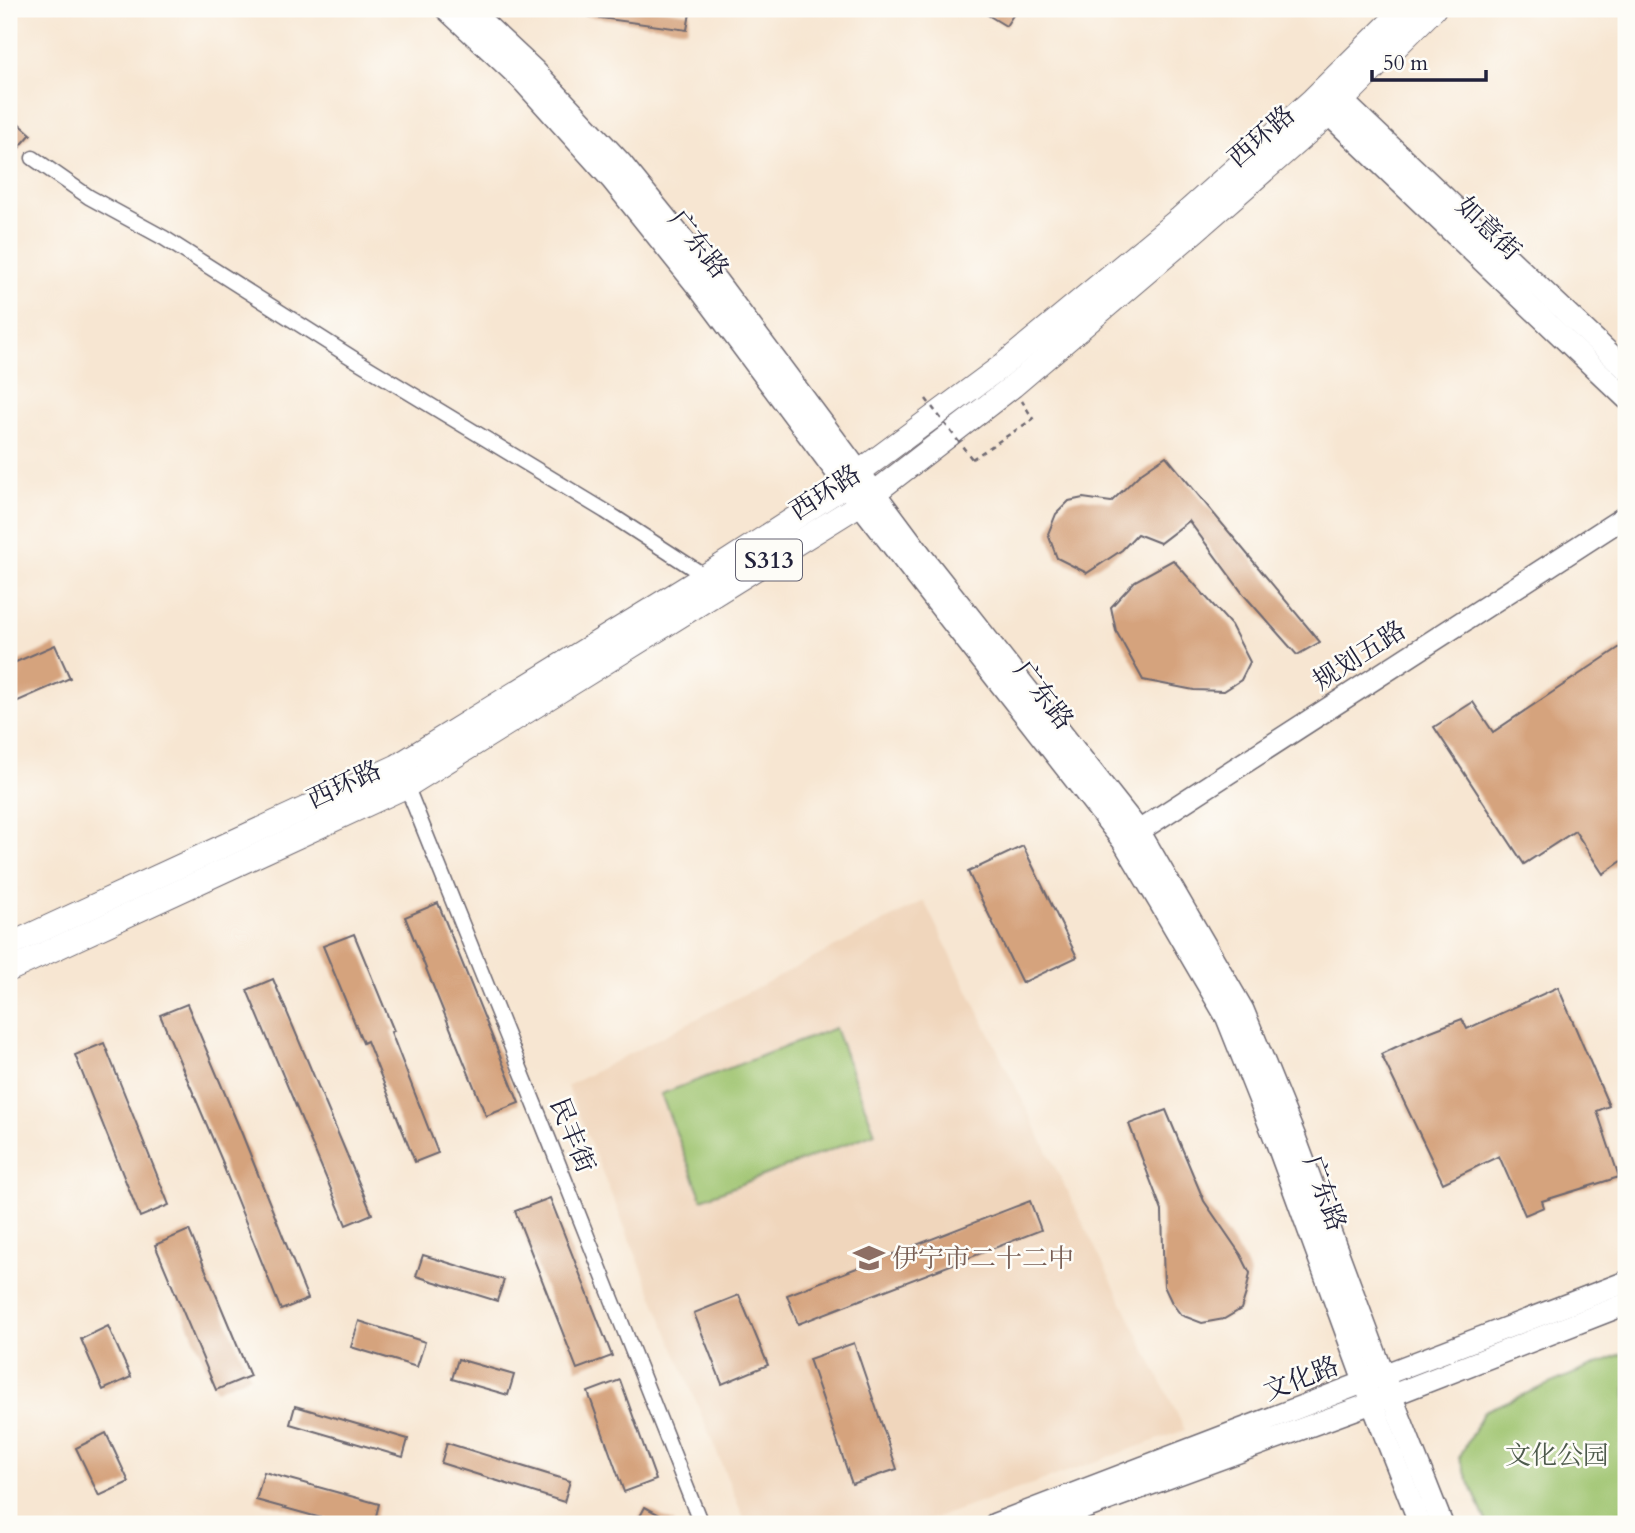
<svg xmlns="http://www.w3.org/2000/svg" width="1635" height="1533" viewBox="0 0 1635 1533" font-family="Cardo,'Noto Serif SC',serif">
	<style>
		.built { fill: #f0d6bc }
		.green { fill: #9cc26c; stroke: #5f7254; stroke-width: 2 }
		.building { fill: #d5a37d }
		.lines { fill: none; stroke-linecap: round; stroke-linejoin: round }
		.street-casing { stroke: #6d6770; stroke-width: 17 }
		.secondary-casing { stroke: #6d6770; stroke-width: 24 }
		.primary-casing { stroke: #6d6770; stroke-width: 25 }
		.path { stroke: #6d6770; stroke-width: 2.5; stroke-dasharray: 5 5; stroke-linecap: butt }
		.street { stroke: #fff; stroke-width: 14 }
		.secondary { stroke: #fff; stroke-width: 21 }
		.primary { stroke: #fff; stroke-width: 23 }
		.path-bridge { stroke: #6d6770; stroke-width: 2.5; stroke-dasharray: 5 5; stroke-linecap: butt }
		.labels { text-anchor: middle; stroke-width: 5; stroke-linejoin: round; paint-order: stroke }
		.shield { fill: #fdfcf7; stroke: #646373; stroke-width: 2 }
		.shield-label { font-size: 24px; font-weight: bold; fill: #22223b }
		.street-label { font-size: 26px; fill: #22223b; stroke: #fdfcf7 }
		.education-label { font-size: 26px; fill: #785e54; stroke: #fdfcf7; text-anchor: start }
		.park-label { font-size: 26px; fill: #4d5a4c; stroke: #fdfcf7 }
	</style>
	<rect width="100%" height="100%" fill="#fdfcf7"/>
	<filter id="ink" filterUnits="userSpaceOnUse"><feTurbulence type="fractalNoise" baseFrequency=".0143" numOctaves="2"/><feDisplacementMap in="SourceGraphic" scale="14" xChannelSelector="R" yChannelSelector="G"/><feConvolveMatrix kernelMatrix="1 2 1 2 8 2 1 2 1" color-interpolation-filters="sRGB"/></filter>
	<filter id="wash" filterUnits="userSpaceOnUse"><feTurbulence type="fractalNoise" baseFrequency=".00686" numOctaves="4" result="noise"/><feDisplacementMap in="SourceGraphic" scale="28" xChannelSelector="R" yChannelSelector="G"/><feGaussianBlur stdDeviation="1.57" result="paint"/><feColorMatrix in="noise" values="0 0 0 0 0 0 0 0 0 0 0 0 0 0 0 0 0 1.4 0 .05"/><feComposite in="paint" operator="in"/></filter>
	<g filter="url(#wash)">
		<rect width="100%" height="100%" fill="#f7e6d2"/>
		<polygon class="built" points="924,901 1185,1430 919,1524 746,1524 567,1086"/>
		<g class="green">
			<polygon points="835,1028 875,1133 702,1199 661,1094"/>
			<polygon points="1626,1352 1626,1524 1487,1524 1459,1458 1484,1411"/>
		</g>
		<g id="blocks">
			<g class="building">
				<polygon points="587,9 662,9 690,13 687,30 586,16"/>
				<polygon points="978,9 1017,9 1006,26"/>
				<polygon points="9,115 31,134 9,159"/>
				<polygon points="1166,456 1320,642 1297,655 1244,595 1189,521 1160,543 1137,534 1122,550 1087,573 1057,558 1048,534 1056,514 1069,501 1083,498 1111,502 1141,473"/>
				<polygon points="1173,560 1231,625 1250,662 1241,680 1224,691 1194,690 1143,680 1116,631 1111,607 1135,581"/>
				<polygon points="1626,643 1626,858 1603,874 1575,831 1524,864 1434,727 1473,702 1493,732"/>
				<polygon points="55,645 70,678 9,705 9,665"/>
				<polygon points="1023,846 1077,957 1022,983 968,872"/>
				<polygon points="438,903 519,1103 486,1116 405,917"/>
				<polygon points="354,934 394,1031 391,1032 438,1153 415,1162 367,1041 363,1043 323,946"/>
				<polygon points="273,979 372,1214 346,1225 247,990"/>
				<polygon points="1558,987 1609,1106 1597,1111 1619,1177 1542,1201 1544,1207 1525,1215 1499,1156 1443,1183 1381,1054 1426,1033 1462,1019 1467,1029"/>
				<polygon points="187,1004 242,1134 308,1299 281,1310 222,1163 223,1163 160,1015"/>
				<polygon points="104,1043 169,1205 140,1217 75,1055"/>
				<polygon points="1166,1110 1204,1201 1241,1255 1250,1273 1246,1293 1241,1309 1224,1319 1202,1323 1181,1315 1172,1303 1164,1286 1162,1211 1129,1124"/>
				<polygon points="550,1198 612,1356 577,1369 515,1211"/>
				<polygon points="1030,1201 1041,1230 798,1324 787,1295"/>
				<polygon points="189,1230 250,1376 216,1390 155,1245"/>
				<polygon points="423,1255 504,1280 497,1301 416,1276"/>
				<polygon points="739,1295 768,1365 722,1384 694,1313"/>
				<polygon points="359,1321 425,1342 417,1367 351,1347"/>
				<polygon points="108,1326 131,1377 103,1390 81,1339"/>
				<polygon points="854,1343 897,1469 852,1484 809,1359"/>
				<polygon points="458,1359 514,1375 508,1395 452,1379"/>
				<polygon points="620,1380 656,1480 624,1492 588,1392"/>
				<polygon points="295,1406 408,1439 403,1457 290,1424"/>
				<polygon points="106,1433 129,1482 99,1496 76,1448"/>
				<polygon points="447,1443 570,1481 564,1502 441,1463"/>
				<polygon points="264,1472 379,1504 374,1524 343,1524 256,1500"/>
				<polygon points="645,1507 676,1524 636,1524"/>
			</g>
		</g>
	</g>
	<g filter="url(#ink)">
		<use href="#blocks" fill-opacity="0" stroke="#6d6770" stroke-width="2"/>
		<g class="lines">
			<defs>
				<g id="street">
					<polyline points="33,158 89,197 164,238 354,359 605,511 705,576"/>
					<polyline points="404,780 549,1140 701,1524"/>
				</g>
				<g id="secondary">
					<polyline points="446,9 521,79 612,180 701,291 860,504 1123,841 1160,903 1227,1018 1276,1141 1372,1403 1420,1524"/>
					<polyline points="469,9 534,70 622,164 716,280 924,559 1139,831 1243,1010 1294,1135 1391,1395 1442,1524"/>
					<polyline points="1330,89 1626,369"/>
					<polyline points="1317,103 1626,398"/>
					<polyline points="1128,838 1626,516"/>
					<polyline points="995,1524 1626,1282"/>
					<polyline points="1042,1524 1372,1403 1626,1304"/>
				</g>
				<g id="primary">
					<polyline points="9,945 397,766 705,576 846,485 859,472 999,368 1180,218 1313,99 1404,9"/>
					<polyline points="9,970 407,786 860,504 1013,386 1195,231 1329,114 1434,9"/>
				</g>
			</defs>
			<use href="#street" class="street-casing"/>
			<use href="#secondary" class="secondary-casing"/>
			<use href="#primary" class="primary-casing"/>
			<polyline class="path" points="972,459 1033,419 1022,401"/>
			<use href="#street" class="street"/>
			<use href="#secondary" class="secondary"/>
			<use href="#primary" class="primary"/>
			<polyline class="path-bridge" points="926,399 972,459"/>
		</g>
	</g>
	<defs>
		<symbol id="school-bare" viewBox="-9 -9 18 18"><path d="M0-5L7-2L0 1L-7-2ZM-4 1L0 2.5L4 1V4Q0 6-4 4Z" fill="#8d6e63" stroke="#fdfcf7" stroke-width="2.5" paint-order="stroke"/></symbol>
	</defs>
	<g fill-rule="evenodd">
		<use href="#school-bare" x="847" y="1236" width="44" height="44"/>
	</g>
	<g class="labels">
		<rect class="shield" x="736" y="539.5" width="66" height="41" rx="5"/>
		<g class="shield-label">
			<text x="769" y="568">S313</text>
		</g>
		<g class="street-label">
			<text transform="translate(1261 136) rotate(-41)" y="9">西环路</text>
			<text transform="translate(1489 228) rotate(44)" y="9">如意街</text>
			<text transform="translate(699 244) rotate(51)" y="9">广东路</text>
			<text transform="translate(825 492) rotate(-33)" y="9">西环路</text>
			<text transform="translate(1359 655) rotate(-33)" y="9">规划五路</text>
			<text transform="translate(1044 695) rotate(52)" y="9">广东路</text>
			<text transform="translate(344 784) rotate(-25)" y="9">西环路</text>
			<text transform="translate(573 1135) rotate(68)" y="9">民丰街</text>
			<text transform="translate(1325 1193) rotate(70)" y="9">广东路</text>
			<text transform="translate(1301 1378) rotate(-21)" y="9">文化路</text>
		</g>
		<g class="education-label">
			<text x="892" y="1267">伊宁市二十二中</text>
		</g>
		<g class="park-label">
			<text x="1557" y="1464">文化公园</text>
		</g>
	</g>
	<rect width="1635" height="1533" fill="none" stroke="#fdfcf7" stroke-width="35"/>
	<path d="M1372 70v10h114v-10" fill="none" stroke="#22223b" stroke-width="3.5"/>
	<text x="1383" y="70" font-size="21" fill="#22223b" stroke="#fdfcf7" stroke-width="5" paint-order="stroke">50 m</text>
</svg>
